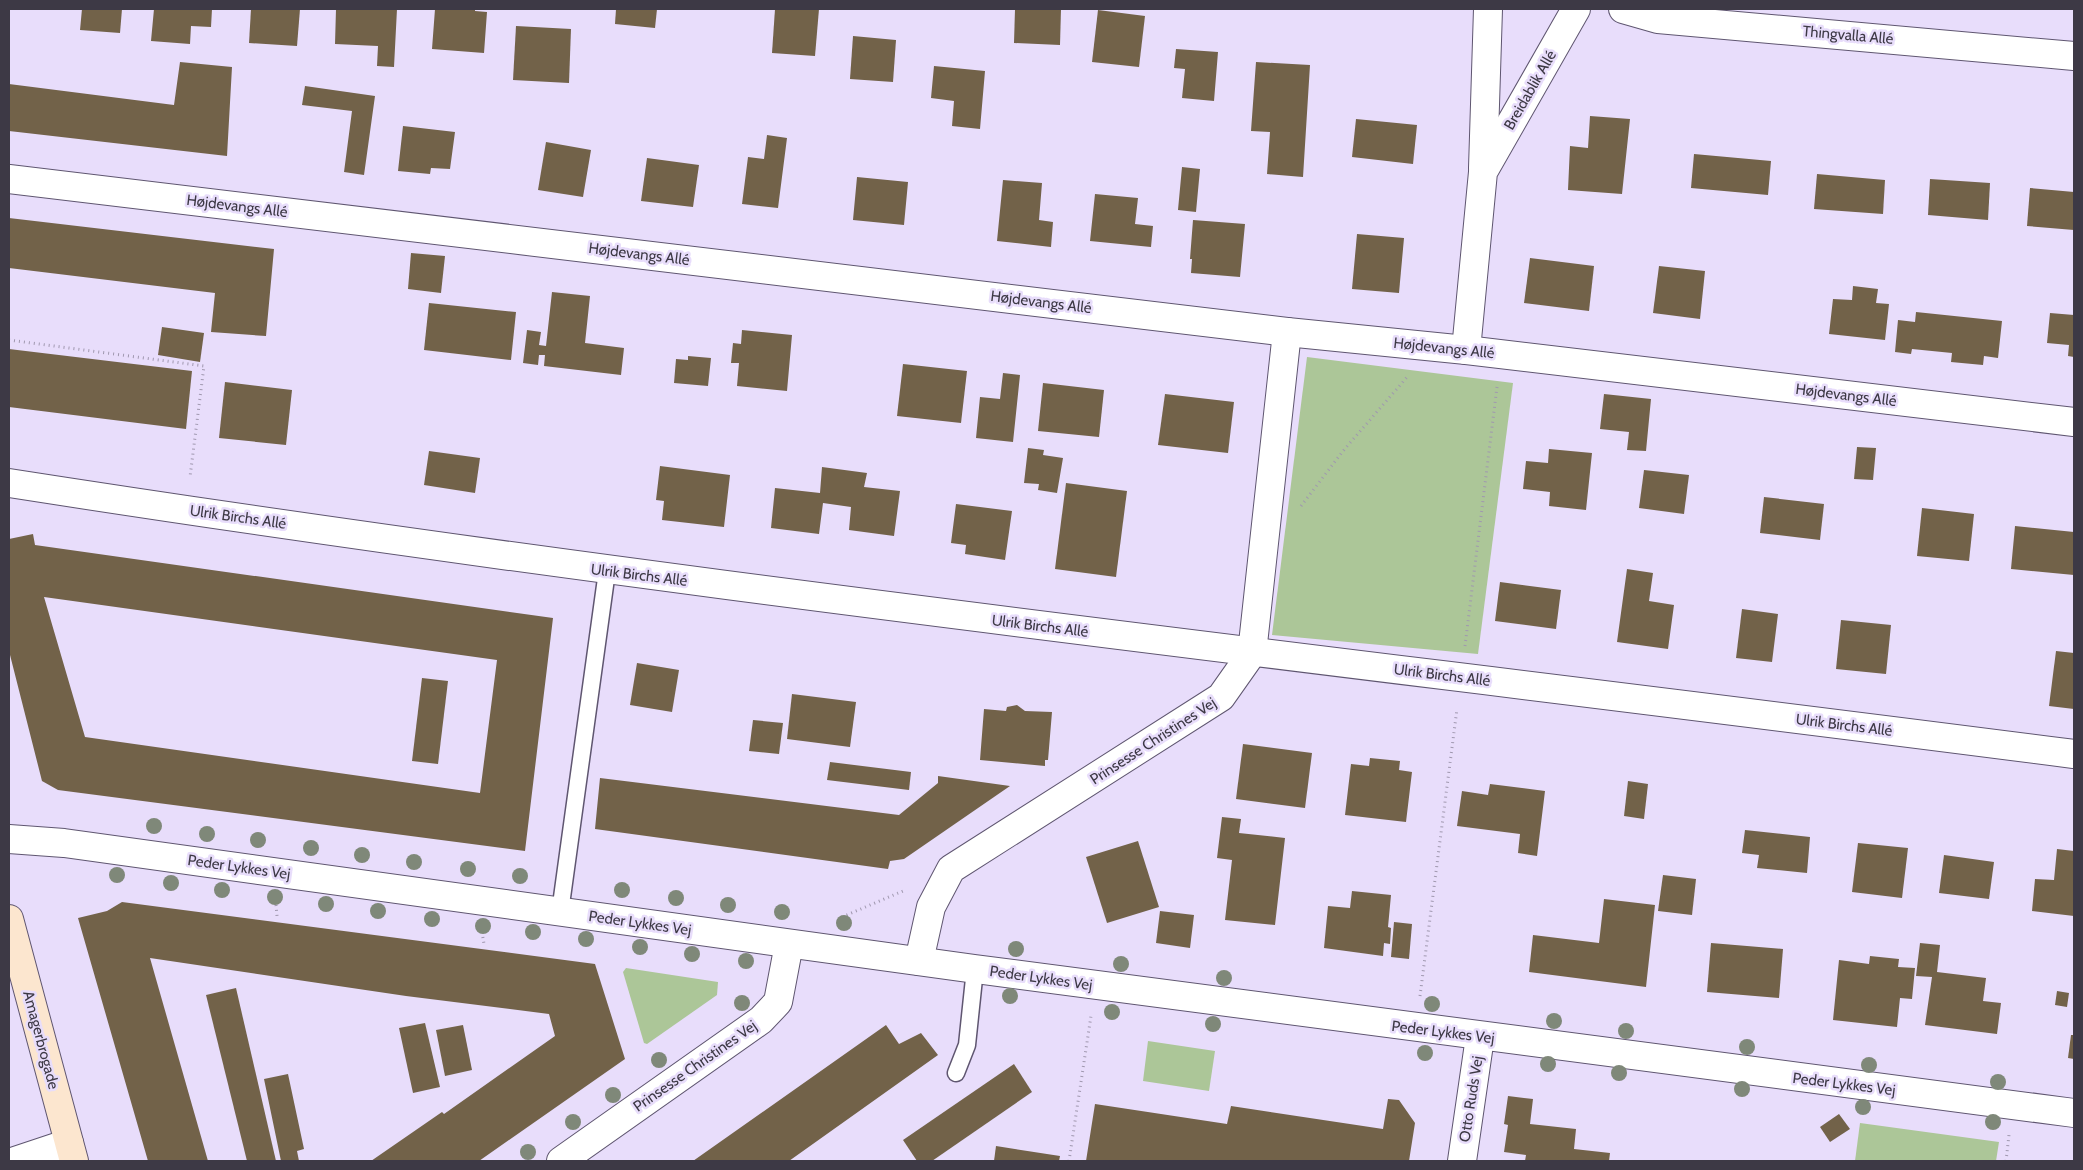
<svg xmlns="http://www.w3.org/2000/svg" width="2083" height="1170" viewBox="0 0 2083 1170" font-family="Cabin,sans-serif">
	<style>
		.green { fill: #acc698 }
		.building { fill: #726249; fill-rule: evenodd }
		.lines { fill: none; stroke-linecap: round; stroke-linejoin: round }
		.lane-casing { stroke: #5f5670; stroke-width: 19 }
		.street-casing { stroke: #5f5670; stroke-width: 30 }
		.secondary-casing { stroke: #5f5670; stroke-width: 30 }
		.path { stroke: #a098af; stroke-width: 3; stroke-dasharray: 1 4; stroke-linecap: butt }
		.lane { stroke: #fff; stroke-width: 16 }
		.street { stroke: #fff; stroke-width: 28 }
		.secondary { stroke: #fce6cf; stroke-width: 28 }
		.tree { fill: #7f8879 }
		.labels { text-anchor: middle; stroke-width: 5; stroke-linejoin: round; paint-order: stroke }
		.street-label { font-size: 15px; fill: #3d3945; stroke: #e8ddfb }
	</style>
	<rect width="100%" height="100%" fill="#e8ddfb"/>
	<g class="green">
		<polygon points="1307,357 1513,383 1478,654 1272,635"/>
		<polygon points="626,968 718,982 717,995 647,1044 644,1043 623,972"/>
		<polygon points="1148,1041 1215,1051 1209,1091 1143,1081"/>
		<polygon points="1860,1123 1999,1142 1996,1161 1855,1161"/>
	</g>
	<g class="building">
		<polygon points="82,9 122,9 120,33 80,30"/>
		<polygon points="154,9 212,9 211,27 191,26 190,44 151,41"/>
		<polygon points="251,9 300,9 297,46 249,43"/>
		<polygon points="336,9 397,9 394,67 377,66 378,46 335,44"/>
		<polygon points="435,9 475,9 475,11 487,12 484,53 432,49"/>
		<polygon points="616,9 657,9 655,28 615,24"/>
		<polygon points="775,9 819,9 815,56 772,53"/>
		<polygon points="1015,9 1061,9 1060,45 1014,43"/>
		<polygon points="1098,10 1145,16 1139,67 1092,62"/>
		<polygon points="516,26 571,29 569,83 513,80"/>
		<polygon points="853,36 896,40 893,82 850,79"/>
		<polygon points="1176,49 1218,52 1214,101 1182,98 1185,69 1174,68"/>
		<polygon points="180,62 232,67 227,156 9,131 9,84 174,105"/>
		<polygon points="1256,62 1310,65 1303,177 1267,174 1270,132 1251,131"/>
		<polygon points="934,66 985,71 980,129 952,126 954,101 931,98"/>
		<polygon points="305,86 375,96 364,175 344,172 352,111 302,105"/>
		<polygon points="1590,116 1630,119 1622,194 1568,190 1570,146 1588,148"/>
		<polygon points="1356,119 1417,125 1413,164 1352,157"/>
		<polygon points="403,126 455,132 450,169 431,168 430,174 398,171"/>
		<polygon points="767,135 787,138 778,208 742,204 748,157 764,159"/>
		<polygon points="546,142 591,150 583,197 538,190"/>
		<polygon points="1694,154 1771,161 1768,195 1691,188"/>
		<polygon points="647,158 699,165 693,207 641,201"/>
		<polygon points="1182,167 1200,169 1196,212 1178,210"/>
		<polygon points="1817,174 1885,180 1883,214 1814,209"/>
		<polygon points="857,177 908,182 904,225 853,220"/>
		<polygon points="1930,179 1990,183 1988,220 1928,215"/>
		<polygon points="1003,180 1042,183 1039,220 1053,222 1051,247 997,241"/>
		<polygon points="2030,188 2074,192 2074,230 2027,226"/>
		<polygon points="1095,194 1138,198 1135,224 1153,226 1151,247 1090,241"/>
		<polygon points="9,218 274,249 266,336 211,332 215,293 9,268"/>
		<polygon points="1193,220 1245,224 1240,277 1191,273 1192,259 1190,259"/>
		<polygon points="1357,234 1404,238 1399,293 1352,289"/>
		<polygon points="411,253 445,256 441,293 408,289"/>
		<polygon points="1530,258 1594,266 1589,311 1524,303"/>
		<polygon points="1659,266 1705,271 1700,319 1653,313"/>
		<polygon points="1853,286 1878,289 1876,303 1889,304 1885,340 1829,334 1833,299 1852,300"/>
		<polygon points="552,292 590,296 585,343 624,348 621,375 544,366 545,355 539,355 538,365 523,363 527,330 541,332 539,345 546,346"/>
		<polygon points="429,303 516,312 511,360 424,350"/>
		<polygon points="1916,312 2002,321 1998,358 1984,356 1983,365 1951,362 1952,353 1912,349 1911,354 1895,352 1898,320 1915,322"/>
		<polygon points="2050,313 2074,315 2074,357 2068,356 2069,345 2047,343"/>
		<polygon points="162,327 204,333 200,362 158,355"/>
		<polygon points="742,330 792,335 787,391 737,386 739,363 731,363 733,343 741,344"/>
		<polygon points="9,349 192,371 186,429 9,407"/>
		<polygon points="688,356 711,358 708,386 674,383 676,359 688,360"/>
		<polygon points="903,364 967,371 961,423 897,416"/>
		<polygon points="1003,373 1020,375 1013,442 976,438 980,397 1000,399"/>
		<polygon points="225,382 292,390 286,445 219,438"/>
		<polygon points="1043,383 1104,390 1099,437 1038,431"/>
		<polygon points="1165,394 1234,402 1228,453 1158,445"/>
		<polygon points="1604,394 1651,399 1646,451 1627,450 1629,432 1600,429"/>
		<polygon points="1857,447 1876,448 1873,480 1854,479"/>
		<polygon points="1028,448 1044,450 1043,455 1063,458 1057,493 1038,490 1039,484 1024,483"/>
		<polygon points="1549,449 1592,453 1586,510 1549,506 1550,492 1523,489 1526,461 1548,463"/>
		<polygon points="429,451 480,458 475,493 424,485"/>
		<polygon points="660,466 730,475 724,527 662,520 664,501 656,500"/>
		<polygon points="822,467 867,473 864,487 900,491 894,536 849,530 851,507 823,503 819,534 771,528 775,488 820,493"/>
		<polygon points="1644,470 1689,475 1684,514 1639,508"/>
		<polygon points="1066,483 1127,491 1116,577 1055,569"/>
		<polygon points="1764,497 1824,504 1820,540 1760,533"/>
		<polygon points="956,504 1012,511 1005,560 965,554 966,545 951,543"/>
		<polygon points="1922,508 1974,514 1969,561 1917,556"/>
		<polygon points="2015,526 2074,532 2074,575 2011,569"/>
		<path d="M 33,534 L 35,545 L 553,618 L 525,851 L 58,790 L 42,781 L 9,651 L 9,539 ZM 44,597 L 497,660 L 480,793 L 85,737 Z"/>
		<polygon points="1627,569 1653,573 1649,601 1674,605 1668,649 1617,642"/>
		<polygon points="1500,582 1561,590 1556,629 1495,621"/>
		<polygon points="1742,609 1778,614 1772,662 1736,658"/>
		<polygon points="1841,620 1891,625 1886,674 1836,669"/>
		<polygon points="2056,651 2074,653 2074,709 2049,706"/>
		<polygon points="637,663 679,670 672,712 630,705"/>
		<polygon points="422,678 448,681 438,764 412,761"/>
		<polygon points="792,694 856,702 850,747 787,739"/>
		<polygon points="1017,705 1025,711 1052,712 1048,760 1045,760 1045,766 980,760 984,709 1006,711 1007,707"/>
		<polygon points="753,720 783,723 779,754 749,751"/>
		<polygon points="1243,744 1312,753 1305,808 1236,799"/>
		<polygon points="1370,758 1400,761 1399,770 1412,772 1406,822 1345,815 1351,764 1369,766"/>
		<polygon points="830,762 911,772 909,790 827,780"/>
		<polygon points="938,776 1010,786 904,859 890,861 888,869 595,829 600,778 899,815 938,783"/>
		<polygon points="1628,781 1648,784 1644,819 1624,816"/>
		<polygon points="1490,784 1545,791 1537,856 1518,853 1520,834 1457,826 1462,791 1488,795"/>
		<polygon points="1222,817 1241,819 1239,833 1285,838 1275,925 1225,920 1232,860 1217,858"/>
		<polygon points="1745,830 1810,837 1807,873 1757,868 1759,855 1742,853"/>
		<polygon points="1138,841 1159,907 1107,923 1086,857"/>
		<polygon points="1858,843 1908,848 1902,898 1852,892"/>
		<polygon points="2057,849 2074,851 2074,916 2032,911 2035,879 2054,880"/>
		<polygon points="1944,855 1994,862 1989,899 1939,893"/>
		<polygon points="1663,875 1696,879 1692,915 1658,911"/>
		<polygon points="1352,891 1391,895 1388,927 1391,928 1390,944 1384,943 1383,956 1324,948 1328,906 1350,908"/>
		<polygon points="1604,899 1655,905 1646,987 1529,972 1533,935 1599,943"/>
		<polygon points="122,902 595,964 625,1059 479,1161 371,1161 442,1112 444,1114 555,1036 549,1014 406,996 150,958 208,1161 148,1161 78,918 107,911"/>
		<polygon points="1160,911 1194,915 1190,948 1156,943"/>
		<polygon points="1394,922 1412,924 1409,959 1391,957"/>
		<polygon points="1711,943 1783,949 1779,998 1707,992"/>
		<polygon points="1920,943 1940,945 1937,972 1986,978 1983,1001 2001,1003 1997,1034 1925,1025 1932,977 1916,976"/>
		<polygon points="1870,956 1899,959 1898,967 1915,968 1912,999 1900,998 1897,1027 1833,1020 1839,960 1869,964"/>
		<polygon points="236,988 276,1161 247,1161 206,995"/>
		<polygon points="2057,991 2069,993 2067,1007 2055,1005"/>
		<polygon points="425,1023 440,1087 413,1093 399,1028"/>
		<polygon points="463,1025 472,1070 445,1076 436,1030"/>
		<polygon points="886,1025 899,1044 921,1033 938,1055 789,1161 693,1161"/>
		<polygon points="2071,1035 2074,1035 2074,1059 2068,1058"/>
		<polygon points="1014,1064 1032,1092 932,1161 917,1161 903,1140"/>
		<polygon points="288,1074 304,1149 297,1151 299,1161 281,1161 264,1079"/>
		<polygon points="1508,1096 1533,1099 1530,1124 1576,1129 1574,1149 1610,1153 1609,1161 1525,1161 1526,1155 1504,1152 1508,1125 1504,1124"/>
		<polygon points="1388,1099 1399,1100 1415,1123 1409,1161 1086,1161 1095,1104 1227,1124 1231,1106 1383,1129"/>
		<polygon points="1839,1114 1850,1129 1830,1142 1820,1127"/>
		<polygon points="996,1146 1060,1156 1059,1161 994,1161"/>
	</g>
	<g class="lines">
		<defs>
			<g id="lane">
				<polyline points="560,912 607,571"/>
				<polyline points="956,1073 967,1045 975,969"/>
			</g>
			<g id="street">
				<polyline points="1623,9 1658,19 2074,56"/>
				<polyline points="1483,168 1488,9"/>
				<polyline points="9,179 1287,332 1466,350 2074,422"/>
				<polyline points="1466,350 1483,172 1576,9"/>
				<path d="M 9,483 C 695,590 1385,665 2074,754"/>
				<polyline points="9,839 64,843 975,969 2074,1113"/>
				<polyline points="919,961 931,907 951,869 1221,697 1252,653 1287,332"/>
				<polyline points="15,1161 69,1143"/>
				<polyline points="561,1161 761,1020 778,1002 789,944"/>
				<polyline points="1462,1161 1480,1037"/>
			</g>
			<polyline id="secondary" points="9,919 74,1161"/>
		</defs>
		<use href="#lane" class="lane-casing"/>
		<use href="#street" class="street-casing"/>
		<use href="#secondary" class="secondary-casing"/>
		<g class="path">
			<polyline points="9,340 204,366 190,477"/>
			<polyline points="1301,506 1343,451 1408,376"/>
			<polyline points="1465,646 1497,387"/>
			<polyline points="276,905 277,916"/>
			<polyline points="842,917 903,891"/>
			<polyline points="482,932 484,944"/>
			<polyline points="1420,996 1457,709"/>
			<polyline points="1069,1161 1091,1016"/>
			<polyline points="2006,1161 2009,1135"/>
		</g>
		<use href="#lane" class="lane"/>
		<use href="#street" class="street"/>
		<use href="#secondary" class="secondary"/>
	</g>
	<g class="tree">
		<circle cx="154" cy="826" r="8"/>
		<circle cx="207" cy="834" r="8"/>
		<circle cx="258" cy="840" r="8"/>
		<circle cx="311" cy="848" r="8"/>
		<circle cx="362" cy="855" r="8"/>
		<circle cx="414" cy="862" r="8"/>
		<circle cx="468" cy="869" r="8"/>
		<circle cx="117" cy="875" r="8"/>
		<circle cx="520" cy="876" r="8"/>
		<circle cx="171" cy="883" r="8"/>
		<circle cx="222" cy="890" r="8"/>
		<circle cx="622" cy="890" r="8"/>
		<circle cx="275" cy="897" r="8"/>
		<circle cx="676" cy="898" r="8"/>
		<circle cx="326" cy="904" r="8"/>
		<circle cx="728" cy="905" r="8"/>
		<circle cx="378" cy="911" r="8"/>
		<circle cx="782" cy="912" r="8"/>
		<circle cx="432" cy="919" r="8"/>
		<circle cx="844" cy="923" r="8"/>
		<circle cx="483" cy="926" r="8"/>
		<circle cx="533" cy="932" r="8"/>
		<circle cx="586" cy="939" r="8"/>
		<circle cx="640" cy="947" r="8"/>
		<circle cx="1016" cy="949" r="8"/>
		<circle cx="692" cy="954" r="8"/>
		<circle cx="746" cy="961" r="8"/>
		<circle cx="1121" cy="964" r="8"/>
		<circle cx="1224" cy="978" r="8"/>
		<circle cx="1010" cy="996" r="8"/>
		<circle cx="742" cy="1003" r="8"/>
		<circle cx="1432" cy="1004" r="8"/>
		<circle cx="1112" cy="1012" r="8"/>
		<circle cx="1554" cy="1021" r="8"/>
		<circle cx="1213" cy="1024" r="8"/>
		<circle cx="1626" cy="1031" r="8"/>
		<circle cx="1747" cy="1047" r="8"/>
		<circle cx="1425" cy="1053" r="8"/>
		<circle cx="659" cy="1060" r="8"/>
		<circle cx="1548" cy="1064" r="8"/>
		<circle cx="1869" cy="1065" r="8"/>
		<circle cx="1619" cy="1073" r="8"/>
		<circle cx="1998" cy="1082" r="8"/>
		<circle cx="1742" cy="1089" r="8"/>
		<circle cx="613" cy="1095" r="8"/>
		<circle cx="1863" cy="1107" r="8"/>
		<circle cx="573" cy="1122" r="8"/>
		<circle cx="1993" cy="1122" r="8"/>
		<circle cx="528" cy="1152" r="8"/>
	</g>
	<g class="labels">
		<g class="street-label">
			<text transform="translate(1848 35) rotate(5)" y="5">Thingvalla Allé</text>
			<text transform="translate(1530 90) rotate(-60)" y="5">Breidablik Allé</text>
			<text transform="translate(237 206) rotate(7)" y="5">Højdevangs Allé</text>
			<text transform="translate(639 254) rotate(7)" y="5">Højdevangs Allé</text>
			<text transform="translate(1041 302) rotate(7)" y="5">Højdevangs Allé</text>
			<text transform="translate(1444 348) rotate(6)" y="5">Højdevangs Allé</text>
			<text transform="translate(1846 395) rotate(7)" y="5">Højdevangs Allé</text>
			<text transform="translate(238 517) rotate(8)" y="5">Ulrik Birchs Allé</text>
			<text transform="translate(639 575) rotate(7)" y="5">Ulrik Birchs Allé</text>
			<text transform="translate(1040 626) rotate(7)" y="5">Ulrik Birchs Allé</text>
			<text transform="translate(1442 675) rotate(7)" y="5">Ulrik Birchs Allé</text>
			<text transform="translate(1844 725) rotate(7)" y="5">Ulrik Birchs Allé</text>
			<text transform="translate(1153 741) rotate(-33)" y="5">Prinsesse Christines Vej</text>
			<text transform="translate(239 867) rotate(8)" y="5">Peder Lykkes Vej</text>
			<text transform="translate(640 923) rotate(8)" y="5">Peder Lykkes Vej</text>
			<text transform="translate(1041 978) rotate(8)" y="5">Peder Lykkes Vej</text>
			<text transform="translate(1443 1032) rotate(7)" y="5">Peder Lykkes Vej</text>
			<text transform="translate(41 1040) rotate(75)" y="5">Amagerbrogade</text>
			<text transform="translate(695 1066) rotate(-35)" y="5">Prinsesse Christines Vej</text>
			<text transform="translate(1844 1084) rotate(7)" y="5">Peder Lykkes Vej</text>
			<text transform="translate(1471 1099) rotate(-81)" y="5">Otto Ruds Vej</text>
		</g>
	</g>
	<rect width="2083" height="1170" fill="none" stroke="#3d3945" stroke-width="20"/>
</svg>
